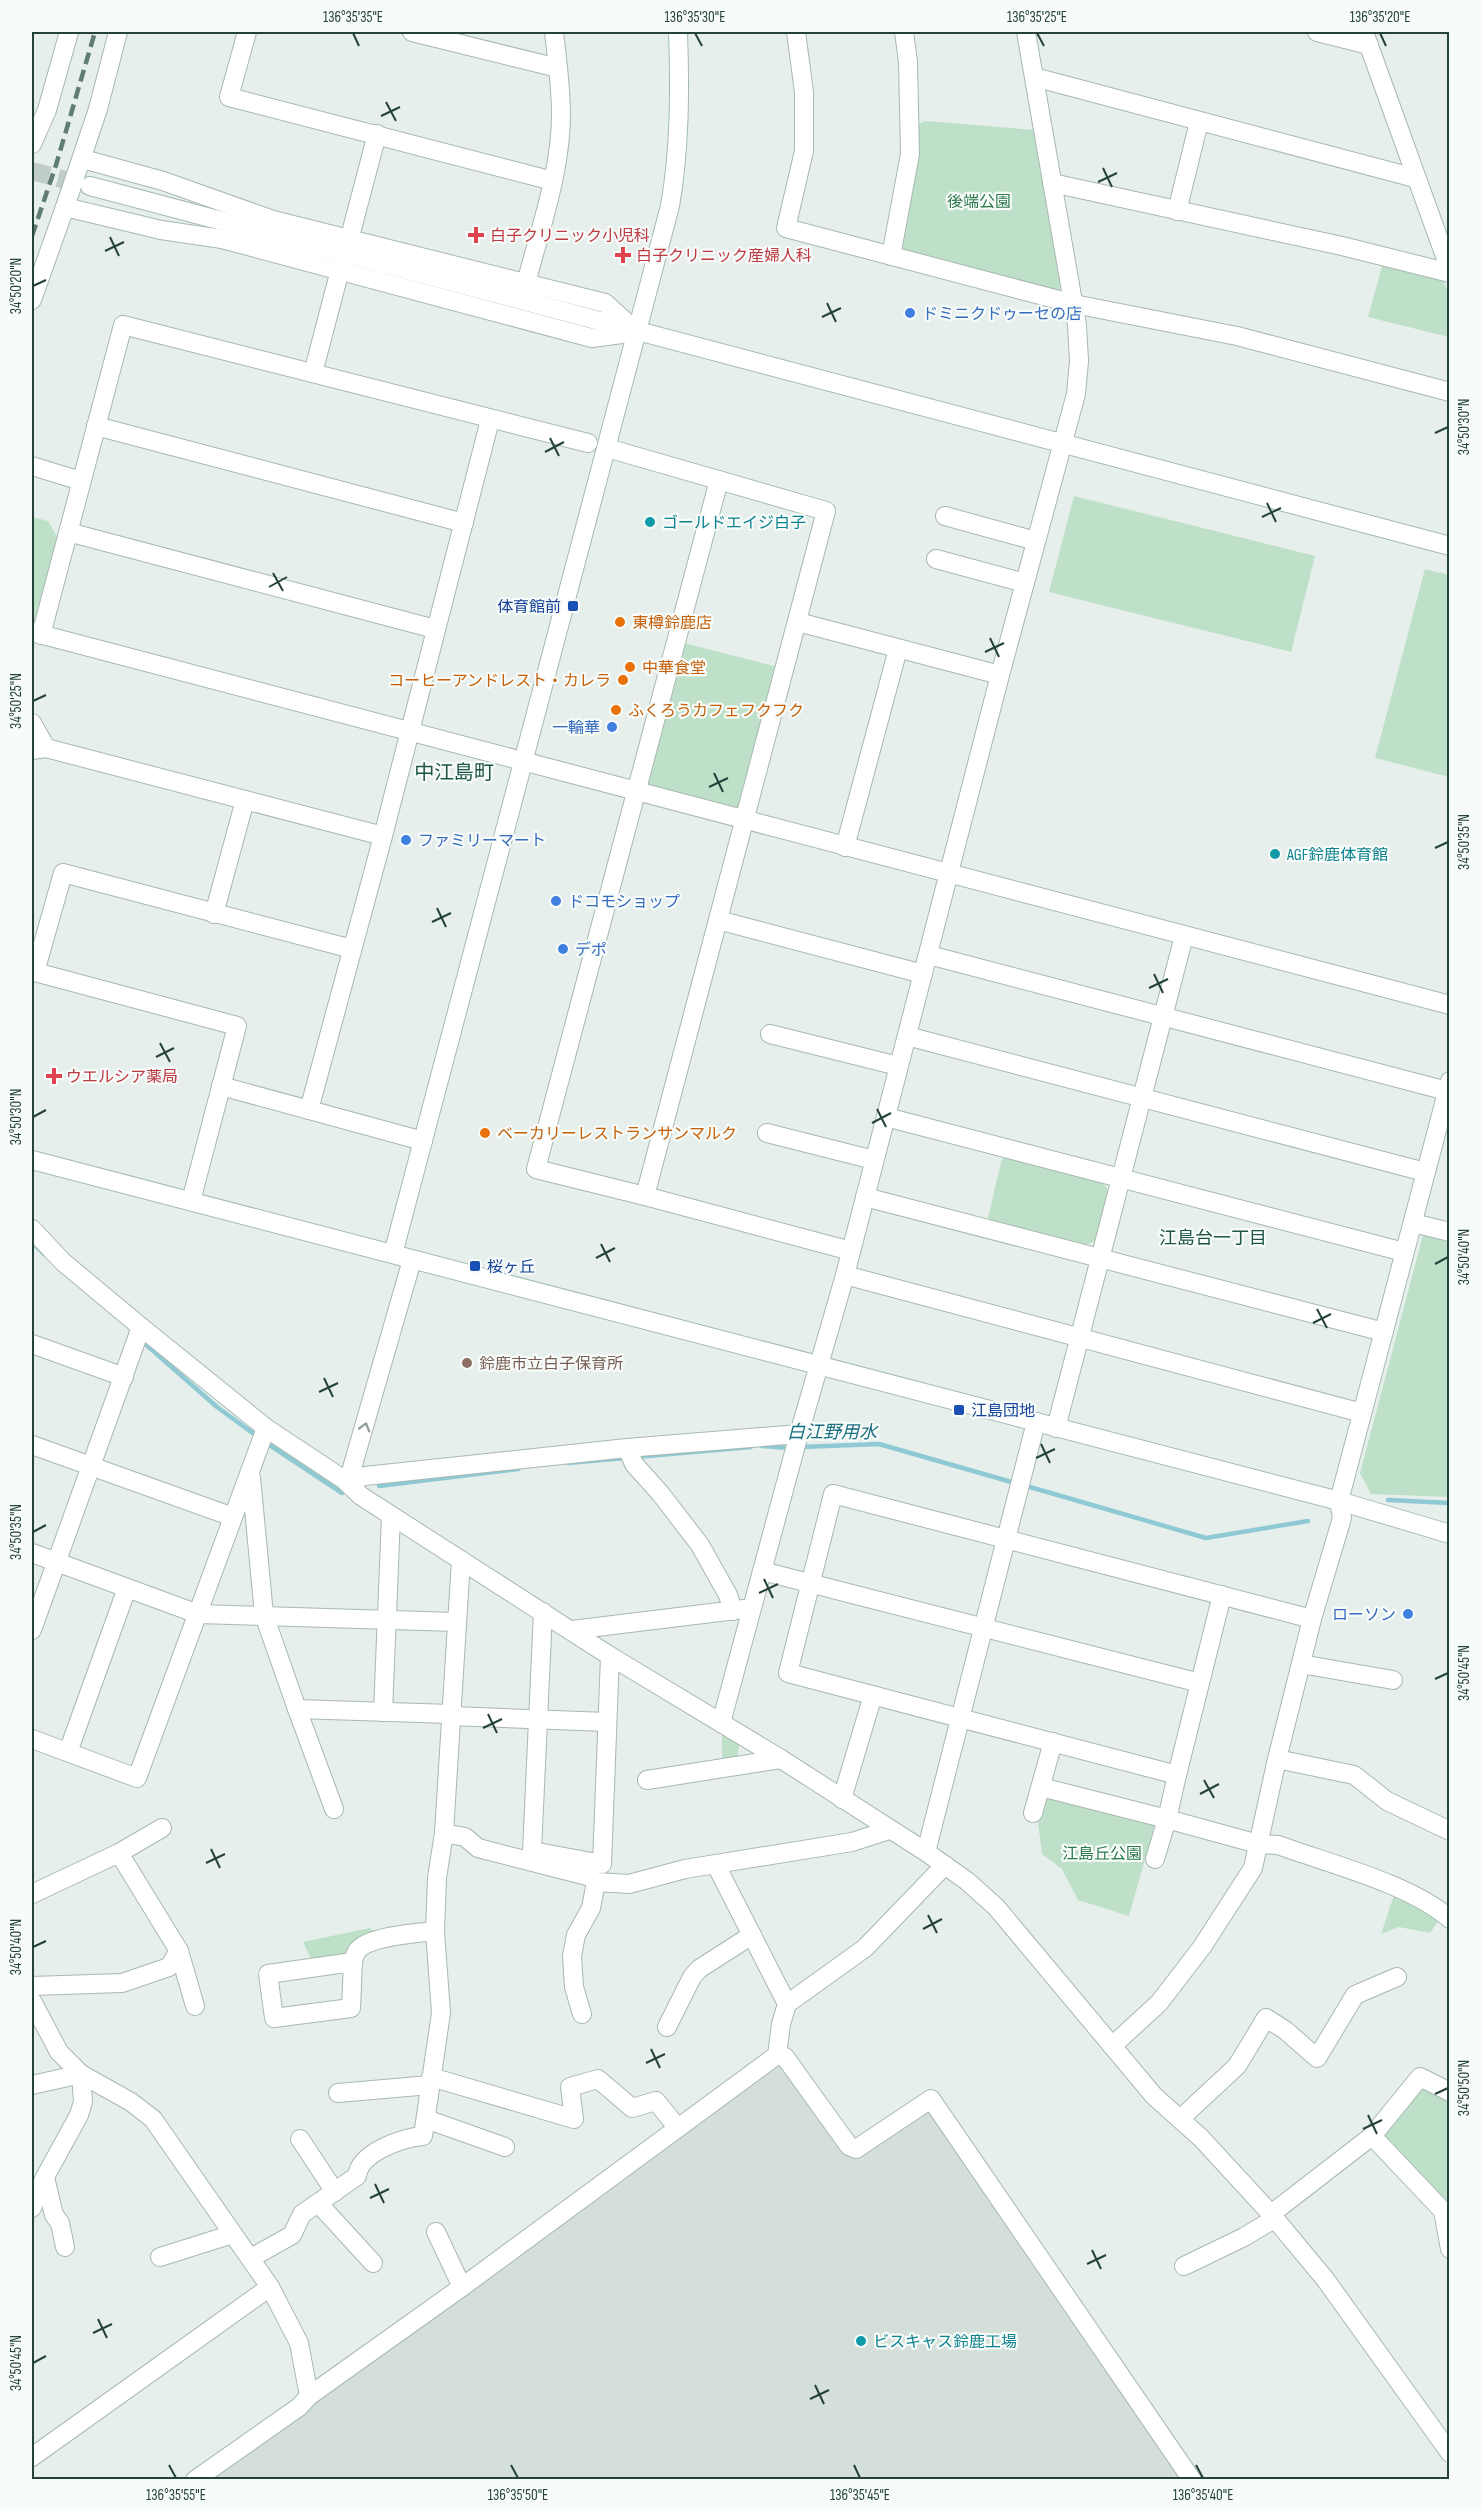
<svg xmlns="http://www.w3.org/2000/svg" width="1481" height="2511" viewBox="0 0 1481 2511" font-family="'Sofia Sans Condensed','Noto Sans JP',sans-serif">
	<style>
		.built { fill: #d4dfda }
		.green { fill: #bfe0c8 }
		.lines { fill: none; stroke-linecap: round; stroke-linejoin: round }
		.stream { stroke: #8ec9d4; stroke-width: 4.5 }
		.secondary-tunnel { stroke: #bfccc8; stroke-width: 18; stroke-dasharray: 18 9; stroke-linecap: butt }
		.street-casing { stroke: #a8b8b2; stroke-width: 20 }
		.secondary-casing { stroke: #a4bbb3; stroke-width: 20 }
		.street { stroke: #fff; stroke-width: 18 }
		.secondary { stroke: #fff; stroke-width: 18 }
		.rail { stroke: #5f7d75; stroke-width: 4.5; stroke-dasharray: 12 6; stroke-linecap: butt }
		.oneway { stroke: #92a09c }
		.ticks { fill: none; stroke: #24423a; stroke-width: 2 }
		.health-dot { fill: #e0444e; stroke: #f7fbf9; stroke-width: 2 }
		.shop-dot { fill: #3f7fe0; stroke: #f7fbf9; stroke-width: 2 }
		.culture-dot { fill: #0f9aa8; stroke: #f7fbf9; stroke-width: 2 }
		.transit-dot { fill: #1a4fb4; stroke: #f7fbf9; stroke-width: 2 }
		.food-dot { fill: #e8710a; stroke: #f7fbf9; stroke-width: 2 }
		.education-dot { fill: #8d6e63; stroke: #f7fbf9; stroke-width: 2 }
		.labels { text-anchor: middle; stroke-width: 4.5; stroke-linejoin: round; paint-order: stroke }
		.park-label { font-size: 16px; fill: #2d7a4b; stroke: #f7fbf9 }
		.health-label { font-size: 16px; fill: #be3a42; stroke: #f7fbf9; text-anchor: start }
		.shop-label { font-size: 16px; fill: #366cbe; stroke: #f7fbf9; text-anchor: start }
		.culture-label { font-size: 16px; fill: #0d838f; stroke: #f7fbf9; text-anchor: start }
		.transit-label { font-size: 16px; fill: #164399; stroke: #f7fbf9; text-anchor: start }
		.food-label { font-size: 16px; fill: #c56008; stroke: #f7fbf9; text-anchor: start }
		.education-label { font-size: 16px; fill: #785e54; stroke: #f7fbf9; text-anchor: start }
		.neighbourhood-label { font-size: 18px; fill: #1f5548; stroke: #f7fbf9 }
		.water-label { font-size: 18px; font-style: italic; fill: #1c6f80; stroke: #f7fbf9 }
		.quarter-label { font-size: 20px; fill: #1f5548; stroke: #f7fbf9 }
		.neatline { fill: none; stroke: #24423a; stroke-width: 2 }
		.ticks-label { font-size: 15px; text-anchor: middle; fill: #24423a }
	</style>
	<rect width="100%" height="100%" fill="#e6efeb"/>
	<polygon class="built" points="773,2065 781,2066 846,2149 926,2110 935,2115 1186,2480 207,2480"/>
	<g class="green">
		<polygon points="925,121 1036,130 1063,286 1054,293 905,254 899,244 918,124"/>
		<polygon points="1383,263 1443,279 1449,296 1449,337 1368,317"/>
		<polygon points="1074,496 1315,556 1291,652 1049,592"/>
		<polygon points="32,517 48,521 59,540 38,622 32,625"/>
		<polygon points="1425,569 1449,575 1449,777 1375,758"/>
		<polygon points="684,643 778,667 741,807 731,810 648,789 646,782"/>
		<polygon points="1010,1154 1101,1179 1108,1191 1095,1241 1084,1246 991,1223 988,1217 1002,1159"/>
		<polygon points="1423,1235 1449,1242 1449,1497 1371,1494 1360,1473"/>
		<polygon points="722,1735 739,1745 737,1760 722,1762"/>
		<polygon points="1045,1795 1155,1824 1129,1916 1078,1900 1062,1869 1042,1854 1038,1822"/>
		<polygon points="1394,1895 1439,1920 1430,1933 1399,1927 1381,1934"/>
		<polygon points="370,1928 374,1933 358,1941 344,1955 312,1961 303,1942"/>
		<polygon points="1424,2089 1449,2100 1449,2217 1386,2142 1385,2133 1418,2091"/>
	</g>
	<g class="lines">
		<g class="stream">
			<polyline points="32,1242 44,1254"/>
			<polyline points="142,1341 217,1407 258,1437"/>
			<polyline points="265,1442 342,1493"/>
			<polyline points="762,1446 789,1448"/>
			<polyline points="801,1447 879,1444 1015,1483"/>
			<polyline points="636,1457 751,1447"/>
			<polyline points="568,1463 625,1458"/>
			<polyline points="1023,1485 1206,1538 1308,1521"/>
			<polyline points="379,1486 518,1469"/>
			<polyline points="1388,1500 1450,1503"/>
		</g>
		<polyline class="secondary-tunnel" points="32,171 88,186"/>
		<defs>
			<g id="street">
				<polyline points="247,32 229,97 553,181"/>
				<polyline points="412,32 558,68"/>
				<polyline points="796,32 804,92 804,151 786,228 1074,304 1237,336 1450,392"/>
				<polyline points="1317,32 1369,45"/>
				<polyline points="1364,32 1450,270"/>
				<polyline points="1034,77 1415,178"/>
				<polyline points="32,144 47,110 69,32"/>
				<polyline points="83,159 163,181 273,220 605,303 637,332"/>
				<polyline points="1052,183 1342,246 1450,273"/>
				<polyline points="65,207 98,109 118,32"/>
				<polyline points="1177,211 1199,122"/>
				<polyline points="352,229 377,134"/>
				<polyline points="891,256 910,154 908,62 904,32"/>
				<path d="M 528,276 C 542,223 561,169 561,114 C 561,87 557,59 554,32"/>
				<polyline points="32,300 65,207 161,230 222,239 592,338 637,332"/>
				<polyline points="313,373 340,270"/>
				<polyline points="96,426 464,523"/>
				<polyline points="607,448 826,511 645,1196"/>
				<polyline points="32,466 81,481"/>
				<polyline points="719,480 536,1169 645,1196 851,1251"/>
				<polyline points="945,516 1036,541"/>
				<polyline points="68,532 435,629"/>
				<polyline points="936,559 1025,583"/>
				<polyline points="798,622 1000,675"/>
				<polyline points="32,632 1450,1005"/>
				<polyline points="41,635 123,325 588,443"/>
				<polyline points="32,723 46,748"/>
				<polyline points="32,750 46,748 383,836"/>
				<polyline points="845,847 898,649"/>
				<polyline points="214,914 245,800"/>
				<polyline points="718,920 923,974"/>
				<polyline points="929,955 1447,1091"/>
				<polyline points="770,1034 898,1066"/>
				<polyline points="907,1036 1425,1172"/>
				<polyline points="221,1086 423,1141"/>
				<polyline points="309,1110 383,836 490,420"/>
				<polyline points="886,1117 1404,1252"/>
				<polyline points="767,1133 874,1160"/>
				<polyline points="865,1197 1384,1332"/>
				<polyline points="191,1201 237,1026 35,972 63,873 352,949"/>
				<polyline points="1413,1223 1450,1232"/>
				<polyline points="32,1229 63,1262 141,1327 266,1428 343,1479 361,1496 610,1656 781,1759 926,1852 967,1881 996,1907 1154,2096 1201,2138 1271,2214 1325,2279 1450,2453"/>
				<polyline points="845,1275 1362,1413"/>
				<polyline points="32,1344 124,1377"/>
				<polyline points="1056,1428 1184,936"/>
				<polyline points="32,1445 233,1517"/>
				<polyline points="627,1448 634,1464 660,1493 700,1545 728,1595 733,1611"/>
				<polyline points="251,1477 264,1615 297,1709 451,1714"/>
				<polyline points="348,1482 365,1476 627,1448 799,1434 845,1275 1000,675 1076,394 1079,361 1077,325 1026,32"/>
				<polyline points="348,1482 412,1260"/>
				<polyline points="32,1553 198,1614 456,1622"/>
				<polyline points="762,1571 1200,1683"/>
				<path d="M 1312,1619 L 833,1494 L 788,1673 L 1177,1775 L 1167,1819 L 1258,1844 L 1278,1845 C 1327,1863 1411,1884 1450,1919"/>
				<polyline points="32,1630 141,1327"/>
				<polyline points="572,1630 744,1609"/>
				<polyline points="1301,1664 1393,1680"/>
				<polyline points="297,1709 334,1809"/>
				<polyline points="383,1712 391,1516"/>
				<polyline points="451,1716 607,1722"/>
				<polyline points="721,1723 799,1434"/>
				<polyline points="32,1739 137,1778 266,1428"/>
				<polyline points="68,1752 127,1588"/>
				<polyline points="1277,1759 1354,1775 1387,1801 1450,1831"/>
				<polyline points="1177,1775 1222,1595"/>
				<polyline points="647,1780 781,1759"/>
				<polyline points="1041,1787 1167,1819 1155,1859"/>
				<polyline points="842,1799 873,1695"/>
				<polyline points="1033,1813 1053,1742"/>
				<polyline points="444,1833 465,1837 478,1848 591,1877 596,1882 629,1884 685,1869 852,1842 889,1830"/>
				<polyline points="532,1851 543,1612"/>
				<polyline points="538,1852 602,1864 610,1656"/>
				<polyline points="926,1852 1036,1422"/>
				<polyline points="119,1853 162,1828"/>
				<polyline points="716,1865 787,2004"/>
				<polyline points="32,1894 119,1853 179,1951 169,1967 122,1983 32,1986"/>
				<polyline points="179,1951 195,2006"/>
				<path d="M 353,1962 L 351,2008 L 274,2018 L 268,1974 L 353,1962 C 354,1958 355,1952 359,1949 C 371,1936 417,1933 435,1931"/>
				<polyline points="32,2001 59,2052 81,2074 131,2102 153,2119 270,2287 299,2343 309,2396 462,2287 777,2055 781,2024 787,2004 865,1948 945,1865"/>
				<polyline points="582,2014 574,1987 572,1956 576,1935 591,1908 596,1882"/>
				<polyline points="667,2027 692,1977 699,1969 752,1935"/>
				<polyline points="1112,2046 1159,2003 1202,1947 1253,1868 1277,1759 1312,1619 1342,1518 1339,1501"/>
				<polyline points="777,2055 785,2057 849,2146 856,2149 931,2099 1192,2480"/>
				<polyline points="431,2077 574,2119 570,2087 598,2079 632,2108 656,2101 677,2127"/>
				<polyline points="32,2085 81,2074"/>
				<polyline points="338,2093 430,2085"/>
				<polyline points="426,2119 505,2147"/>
				<polyline points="1180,2119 1237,2066 1266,2018 1285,2030 1317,2058 1355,1995 1397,1977"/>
				<polyline points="1372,2136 1443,2211 1450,2249"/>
				<polyline points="300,2139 335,2192"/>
				<polyline points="45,2177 54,2215 60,2223 65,2247"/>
				<polyline points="319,2204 373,2263"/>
				<polyline points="32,2208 45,2177 79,2115 83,2102 81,2074"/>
				<polyline points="1271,2214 1372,2136 1420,2077 1450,2092"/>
				<polyline points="436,2232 462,2287"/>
				<polyline points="160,2257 233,2234"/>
				<path d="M 251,2258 L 292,2235 L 302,2214 L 357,2176 C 360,2152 402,2138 423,2136 L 441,2013 L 435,1931 L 437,1878 L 444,1833 L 461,1560"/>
				<polyline points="1184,2266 1244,2237 1274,2219"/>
				<polyline points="32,2457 270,2287"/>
			</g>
			<g id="secondary">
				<polyline points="90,186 1450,546"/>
				<polyline points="32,1160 1339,1501 1450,1534"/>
				<path d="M 393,1254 L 670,206 C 680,148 680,90 678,32"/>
				<polyline points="1339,1501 1450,1081"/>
				<polyline points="195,2480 299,2407 309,2396"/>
			</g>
		</defs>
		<use href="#street" class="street-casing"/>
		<use href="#secondary" class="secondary-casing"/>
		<use href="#street" class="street"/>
		<use href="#secondary" class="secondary"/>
		<polyline class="rail" points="32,236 56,165 95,32"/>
	</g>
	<defs><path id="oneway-chevron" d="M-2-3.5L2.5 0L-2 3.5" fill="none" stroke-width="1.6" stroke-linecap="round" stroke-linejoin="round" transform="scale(1.5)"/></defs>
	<use class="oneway" href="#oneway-chevron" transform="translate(365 1427) rotate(-74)"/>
	<path class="ticks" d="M 353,33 L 359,46M 695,33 L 702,46M 1037,33 L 1044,46M 1380,33 L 1386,46M 386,102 L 396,121M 381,116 L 400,107M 1103,168 L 1112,187M 1098,182 L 1117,173M 110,237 L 119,256M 105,251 L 124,242M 33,286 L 46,280M 827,303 L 836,322M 822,317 L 841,308M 1435,433 L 1448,427M 550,438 L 559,456M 545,452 L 564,442M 1267,503 L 1276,522M 1262,517 L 1281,508M 273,573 L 283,591M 269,587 L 287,577M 990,638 L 999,657M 985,652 L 1004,643M 33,701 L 46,695M 714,773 L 723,792M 709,787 L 728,778M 1435,848 L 1448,842M 437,908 L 446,927M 432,922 L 451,913M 1154,974 L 1163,993M 1149,988 L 1168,979M 160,1043 L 170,1062M 156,1057 L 174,1048M 877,1109 L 886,1127M 33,1117 L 46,1110M 872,1123 L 891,1113M 601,1244 L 610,1262M 596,1258 L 615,1248M 1435,1264 L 1448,1257M 1317,1309 L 1327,1328M 1313,1323 L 1331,1314M 324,1378 L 333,1397M 319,1392 L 338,1383M 1041,1444 L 1050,1463M 1036,1458 L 1055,1449M 33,1532 L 46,1525M 764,1579 L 773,1598M 759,1593 L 778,1584M 1435,1679 L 1448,1673M 488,1714 L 497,1733M 483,1728 L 502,1719M 1204,1780 L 1214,1798M 1200,1794 L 1219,1784M 211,1849 L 220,1868M 206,1863 L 225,1854M 928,1915 L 937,1933M 923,1929 L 942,1919M 33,1947 L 46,1941M 651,2049 L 660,2068M 646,2063 L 665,2054M 1435,2094 L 1448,2088M 1368,2115 L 1377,2134M 1363,2129 L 1382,2120M 375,2184 L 384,2203M 370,2198 L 389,2189M 1092,2250 L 1101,2269M 1087,2264 L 1106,2255M 98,2319 L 107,2338M 93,2333 L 112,2324M 33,2363 L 46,2356M 815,2385 L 824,2404M 810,2399 L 829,2390M 169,2465 L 176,2478M 511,2465 L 518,2478M 854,2465 L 860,2478M 1196,2465 L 1203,2478"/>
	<g class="health-dot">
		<path d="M473 226h6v6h6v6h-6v6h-6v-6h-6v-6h6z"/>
		<path d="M620 246h6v6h6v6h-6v6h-6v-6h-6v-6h6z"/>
		<path d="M51 1067h6v6h6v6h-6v6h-6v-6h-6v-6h6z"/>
	</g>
	<g class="shop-dot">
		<circle cx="910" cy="313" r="6"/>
		<circle cx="612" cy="727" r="6"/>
		<circle cx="406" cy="840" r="6"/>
		<circle cx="556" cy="901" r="6"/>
		<circle cx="563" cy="949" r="6"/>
		<circle cx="1408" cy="1614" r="6"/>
	</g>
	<g class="culture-dot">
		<circle cx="650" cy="522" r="6"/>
		<circle cx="1275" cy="854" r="6"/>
		<circle cx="861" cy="2341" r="6"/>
	</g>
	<g class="transit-dot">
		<rect x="567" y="600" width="12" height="12" rx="3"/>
		<rect x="469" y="1260" width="12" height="12" rx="3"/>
		<rect x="953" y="1404" width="12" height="12" rx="3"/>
	</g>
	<g class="food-dot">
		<circle cx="620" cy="622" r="6"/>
		<circle cx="630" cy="667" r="6"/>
		<circle cx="623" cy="680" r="6"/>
		<circle cx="616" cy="710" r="6"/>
		<circle cx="485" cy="1133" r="6"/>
	</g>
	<circle class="education-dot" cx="467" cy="1363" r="6"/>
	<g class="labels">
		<g class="park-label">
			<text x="979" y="207">後端公園</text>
			<text x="1102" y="1859">江島丘公園</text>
		</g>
		<g class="health-label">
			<text x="490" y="241">白子クリニック小児科</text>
			<text x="636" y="261">白子クリニック産婦人科</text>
			<text x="66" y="1082">ウエルシア薬局</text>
		</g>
		<g class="shop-label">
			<text x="922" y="319">ドミニクドゥーセの店</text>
			<text x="600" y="733" text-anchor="end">一輪華</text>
			<text x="418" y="846">ファミリーマート</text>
			<text x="568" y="907">ドコモショップ</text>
			<text x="575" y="955">デポ</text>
			<text x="1396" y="1620" text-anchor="end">ローソン</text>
		</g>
		<g class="culture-label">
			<text x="662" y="528">ゴールドエイジ白子</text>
			<text x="1287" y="860">AGF鈴鹿体育館</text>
			<text x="873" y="2347">ビスキャス鈴鹿工場</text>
		</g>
		<g class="transit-label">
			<text x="561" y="612" text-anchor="end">体育館前</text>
			<text x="487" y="1272">桜ヶ丘</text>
			<text x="971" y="1416">江島団地</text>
		</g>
		<g class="food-label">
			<text x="632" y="628">東樽鈴鹿店</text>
			<text x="642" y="673">中華食堂</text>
			<text x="611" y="686" text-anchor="end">コーヒーアンドレスト・カレラ</text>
			<text x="628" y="716">ふくろうカフェフクフク</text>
			<text x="497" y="1139">ベーカリーレストランサンマルク</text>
		</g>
		<g class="education-label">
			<text x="479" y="1369">鈴鹿市立白子保育所</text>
		</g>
		<g class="neighbourhood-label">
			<text x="1213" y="1244">江島台一丁目</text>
		</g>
		<g class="water-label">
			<text x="832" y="1438">白江野用水</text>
		</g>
		<g class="quarter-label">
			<text x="454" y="779">中江島町</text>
		</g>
	</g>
	<rect width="1481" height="2511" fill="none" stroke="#f7fbf9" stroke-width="66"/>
	<rect x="33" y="33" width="1415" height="2445" class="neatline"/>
	<g class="ticks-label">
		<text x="353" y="22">136°35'35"E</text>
		<text x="695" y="22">136°35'30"E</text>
		<text x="1037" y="22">136°35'25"E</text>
		<text x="1380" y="22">136°35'20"E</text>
		<text transform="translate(16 286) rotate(-90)" y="5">34°50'20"N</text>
		<text transform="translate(1464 427) rotate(-90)" y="5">34°50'30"N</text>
		<text transform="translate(16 701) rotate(-90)" y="5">34°50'25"N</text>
		<text transform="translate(1464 842) rotate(-90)" y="5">34°50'35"N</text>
		<text transform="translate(16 1117) rotate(-90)" y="5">34°50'30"N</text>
		<text transform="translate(1464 1257) rotate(-90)" y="5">34°50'40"N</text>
		<text transform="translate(16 1532) rotate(-90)" y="5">34°50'35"N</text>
		<text transform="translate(1464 1673) rotate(-90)" y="5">34°50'45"N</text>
		<text transform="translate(16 1947) rotate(-90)" y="5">34°50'40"N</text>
		<text transform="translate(1464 2088) rotate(-90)" y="5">34°50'50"N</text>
		<text transform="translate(16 2363) rotate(-90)" y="5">34°50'45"N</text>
		<text x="176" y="2500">136°35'55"E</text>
		<text x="518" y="2500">136°35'50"E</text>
		<text x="860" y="2500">136°35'45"E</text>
		<text x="1203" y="2500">136°35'40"E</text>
	</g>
</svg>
